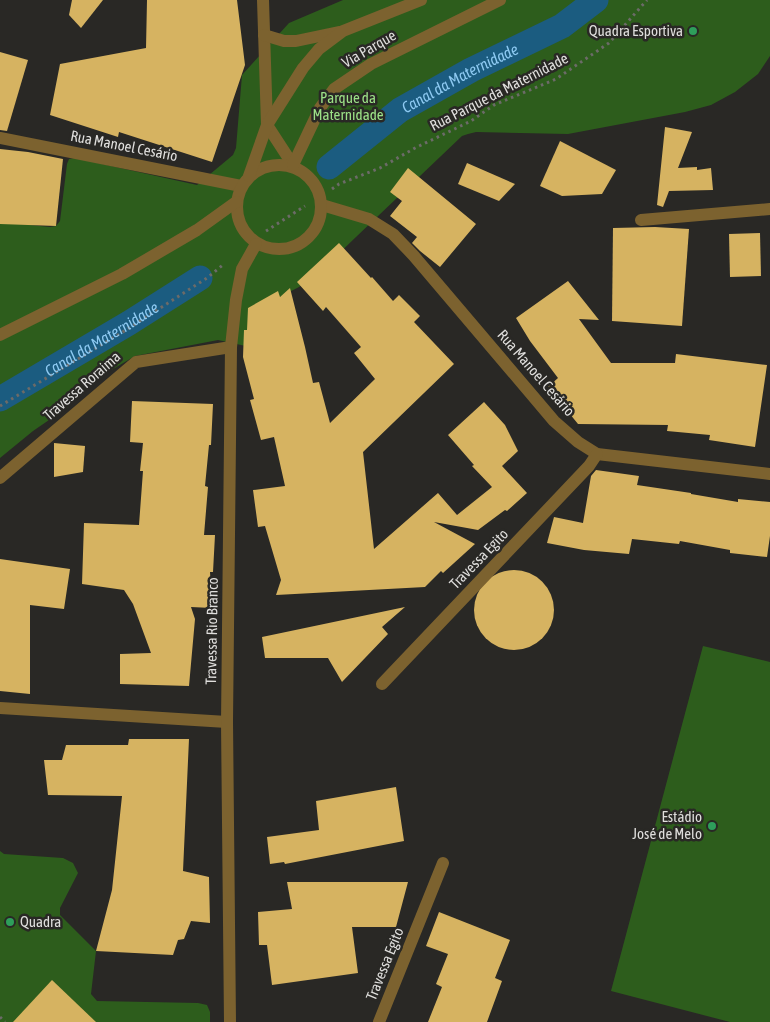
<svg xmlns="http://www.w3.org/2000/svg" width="770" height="1022" viewBox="0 0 770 1022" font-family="'Asap Condensed',sans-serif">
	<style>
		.green { fill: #2d5d1c }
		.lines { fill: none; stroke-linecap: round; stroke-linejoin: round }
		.canal { stroke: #1b5c80; stroke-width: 25 }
		.building { fill: #d6b361 }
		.path { stroke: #6c6b68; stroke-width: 3; stroke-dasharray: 2.5 4; stroke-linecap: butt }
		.minor { stroke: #7c622f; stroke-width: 12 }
		.tertiary { stroke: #7c622f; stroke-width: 12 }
		.leisure-dot { fill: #2e9e5b; stroke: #292825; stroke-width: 2 }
		.labels { text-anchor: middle; stroke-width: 5; stroke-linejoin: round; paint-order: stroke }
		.poi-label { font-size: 15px; fill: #dfdedc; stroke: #292825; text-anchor: end }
		.street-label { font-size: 15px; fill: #dfdedc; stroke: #292825 }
		.park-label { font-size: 15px; fill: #9ce187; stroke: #292825 }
		.water-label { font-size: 16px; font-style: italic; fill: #8ecaf2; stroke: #292825 }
	</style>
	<rect width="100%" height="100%" fill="#292825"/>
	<g class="green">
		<polygon points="343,0 770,0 770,56 758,74 735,92 711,105 685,112 568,134 476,132 468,134 462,136 356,237 328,264 299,287 268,303 259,349 218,340 135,356 98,378 68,407 33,431 0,458 0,222 50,227 56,226 60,221 67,164 69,159 75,158 197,185 233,155 236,148 242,75 289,23"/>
		<polygon points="703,646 770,662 770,1022 730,1022 611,991"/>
		<polygon points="0,851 4,854 63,858 73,863 78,873 60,908 60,915 96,951 91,994 97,1001 198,1003 207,1005 210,1012 210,1022 0,1022"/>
	</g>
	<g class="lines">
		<g class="canal">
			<path id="s1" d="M 329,167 L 400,110 L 471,70 L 562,26 L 596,0"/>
			<path id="s2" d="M 0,399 L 129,323 L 200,278"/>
		</g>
	</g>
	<g class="building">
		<polygon points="72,0 103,0 81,28 69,15"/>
		<polygon points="147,0 237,0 245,65 212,162 119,132 118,137 50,115 60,64 146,48"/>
		<polygon points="0,52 28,60 7,131 0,130"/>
		<polygon points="665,127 692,132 678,168 697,167 697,170 711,168 713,190 669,191 663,207 657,205"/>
		<polygon points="560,141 616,170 602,194 562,196 540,186"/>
		<polygon points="0,149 28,152 63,159 56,226 0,224"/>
		<polygon points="467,163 515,184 499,201 458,184"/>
		<polygon points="408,168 476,224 440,267 420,251 412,243 417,237 390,216 402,201 390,192"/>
		<polygon points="655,227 689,229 682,326 612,321 613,228"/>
		<polygon points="760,233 761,276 730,277 729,234"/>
		<polygon points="339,243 371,278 372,277 393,301 399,295 420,316 414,322 454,364 363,452 374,549 438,493 457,515 492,487 472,466 474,465 448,435 484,402 505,425 518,451 502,466 527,493 507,511 505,510 478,530 434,522 475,544 443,573 441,571 425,587 276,595 281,580 265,526 258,527 253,490 285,486 274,437 261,440 250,400 254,399 243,357 244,330 247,330 248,308 278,291 280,297 290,288 305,347 313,383 319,382 330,423 375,379 354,353 361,347 326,307 323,311 297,282"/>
		<polygon points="568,281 599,320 579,319 611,363 675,363 676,354 767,365 755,447 709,440 710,435 667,431 668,425 578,424 548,387 558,378 530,341 516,318"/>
		<polygon points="132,401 213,404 211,445 209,445 205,486 208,487 204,535 215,535 213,572 210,572 212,608 191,607 195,619 189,686 120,684 120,654 151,653 133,604 124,590 82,584 84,523 139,525 143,471 140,471 143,443 130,442"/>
		<polygon points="54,443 85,446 83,472 54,477"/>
		<polygon points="596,470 639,476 637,485 691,493 691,494 738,502 738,499 770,502 770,536 767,557 730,553 730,550 680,541 679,544 632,539 629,554 584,550 547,543 554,517 583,523 591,476"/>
		<polygon points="0,559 70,569 64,609 30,605 30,694 0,691"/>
		<circle cx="514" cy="610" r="40"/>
		<polygon points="405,607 382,627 388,634 342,682 328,658 265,658 262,637"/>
		<polygon points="129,739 189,739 183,871 209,877 210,923 191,921 184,939 178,940 173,955 96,951 112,890 122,796 48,795 44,760 62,760 66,745 128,745"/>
		<polygon points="396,787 404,841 285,864 284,862 270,864 267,837 319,830 316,801"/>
		<polygon points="287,882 408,882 396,927 352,927 358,973 272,985 267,945 259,945 258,912 292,909"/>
		<polygon points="439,912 510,940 495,978 502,981 487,1022 428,1022 442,987 436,984 448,954 426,946"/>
		<polygon points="52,980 96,1022 13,1022"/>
	</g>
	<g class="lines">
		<g class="path">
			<polyline points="332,189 339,184 380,168 415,148 471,121 494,105 556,79 609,43 647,0"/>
			<polyline points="266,231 305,206"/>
			<polyline points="0,406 126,330 207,278 224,264"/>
			<polyline points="0,1017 5,1022"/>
		</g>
		<g class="minor">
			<polyline points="263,0 267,125 293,165"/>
			<polyline points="0,138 241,186"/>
			<polyline points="322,205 369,219 393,234 414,256 554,421 578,442 597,454 770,474"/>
			<polyline points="641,220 770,209"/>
			<polyline points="0,478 136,362 231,347"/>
			<polyline points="382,684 589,466 597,454"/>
			<polyline points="0,708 227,722"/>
			<polyline points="379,1022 443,863"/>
		</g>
		<g class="tertiary">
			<polyline points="264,35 284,41 296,41 339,32"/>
			<circle cx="279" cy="207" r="42"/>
			<polyline points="293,165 320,108 334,89 371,64 500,0"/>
			<polyline points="249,176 267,125 303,68 319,49 343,31 421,0"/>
			<polyline points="0,335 122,274 197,230 236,202"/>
			<polyline points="230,1022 227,722 231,347 236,300 242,269 256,244"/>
		</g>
	</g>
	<g class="leisure-dot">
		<circle cx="693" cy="31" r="5"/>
		<circle cx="712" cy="826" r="5"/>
		<circle cx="10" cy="922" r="5"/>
	</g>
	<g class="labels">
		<g class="poi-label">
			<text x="683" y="36">Quadra Esportiva</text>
			<text x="702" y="822">Estádio<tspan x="702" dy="17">José de Melo</tspan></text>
			<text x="20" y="927" text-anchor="start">Quadra</text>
		</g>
		<g class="street-label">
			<text transform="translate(369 49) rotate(-30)" y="5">Via Parque</text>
			<text transform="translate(499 92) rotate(-27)" y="5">Rua Parque da Maternidade</text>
			<text transform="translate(124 146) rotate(11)" y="5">Rua Manoel Cesário</text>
			<text transform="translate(536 373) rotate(49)" y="5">Rua Manoel Cesário</text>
			<text transform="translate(82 386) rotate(-41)" y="5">Travessa Roraima</text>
			<text transform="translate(479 559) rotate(-46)" y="5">Travessa Egito</text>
			<text transform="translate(212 631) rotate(-89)" y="5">Travessa Rio Branco</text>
			<text transform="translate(385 964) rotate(-68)" y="5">Travessa Egito</text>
		</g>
		<g class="park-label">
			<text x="348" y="103">Parque da<tspan x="348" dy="17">Maternidade</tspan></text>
		</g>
		<g class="water-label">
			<text dy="6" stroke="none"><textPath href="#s1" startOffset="159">Canal da Maternidade</textPath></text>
			<text dy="6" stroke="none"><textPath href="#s2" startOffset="118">Canal da Maternidade</textPath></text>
		</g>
	</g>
</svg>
